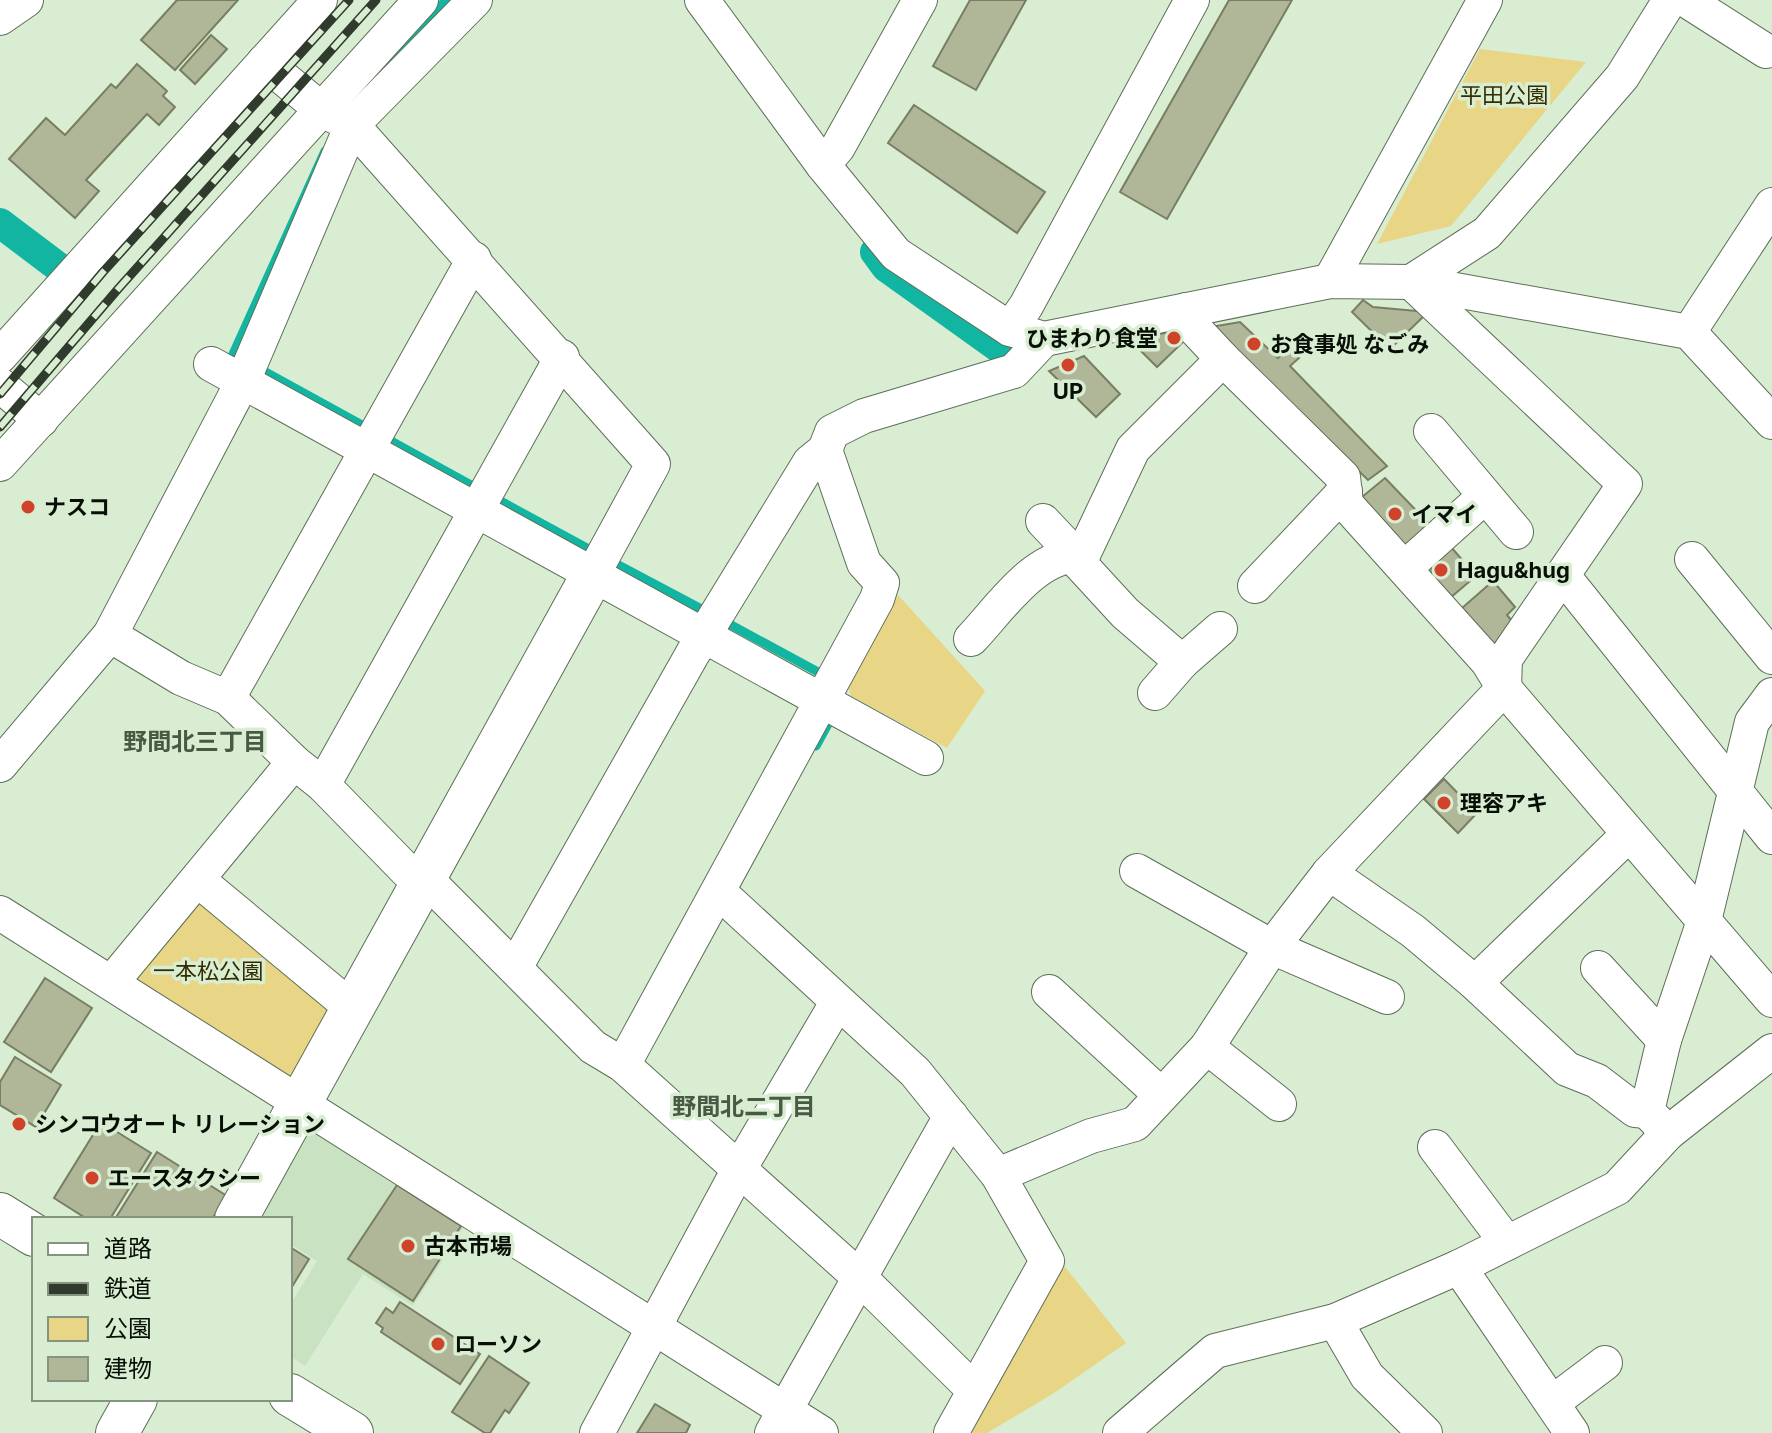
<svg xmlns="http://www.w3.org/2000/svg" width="1772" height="1433" viewBox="0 0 1772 1433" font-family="Inter,'Noto Sans JP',sans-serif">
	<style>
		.built { fill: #c9e3c2 }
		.green { fill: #e8d585 }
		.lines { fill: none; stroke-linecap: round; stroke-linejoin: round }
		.stream { stroke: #11b5a1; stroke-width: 9 }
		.canal { stroke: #11b5a1; stroke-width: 30 }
		.building { fill: #b0b798; stroke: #787e62; stroke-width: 2 }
		.minor-casing { stroke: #5d6f57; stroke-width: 36 }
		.tertiary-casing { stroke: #5d6f57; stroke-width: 44 }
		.minor { stroke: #fff; stroke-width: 34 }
		.tertiary { stroke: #fff; stroke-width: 42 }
		.rail-casing { stroke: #303a2d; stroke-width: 9 }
		.rail { stroke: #d8edd2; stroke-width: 6; stroke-dasharray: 18; stroke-linecap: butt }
		.poi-dot { fill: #ce4329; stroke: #d8edd2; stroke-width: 3 }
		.labels { text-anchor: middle; stroke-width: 7; stroke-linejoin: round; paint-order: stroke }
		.park-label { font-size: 22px; fill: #352b00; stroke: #d8edd2 }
		.poi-label { font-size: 22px; font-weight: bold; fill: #080f06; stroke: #d8edd2; text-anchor: start }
		.neighbourhood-label { font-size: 24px; font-weight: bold; fill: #485a43; stroke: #d8edd2 }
	</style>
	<rect width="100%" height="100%" fill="#d8edd2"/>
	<polygon class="built" points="316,1130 466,1224 413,1306 363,1274 305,1366 290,1356 290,1305 317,1261 290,1244 290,1219 256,1219 303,1132"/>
	<g class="green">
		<polygon points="1480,49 1586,62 1451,226 1377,244"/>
		<polygon points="898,595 985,691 947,748 851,696 848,687"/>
		<polygon points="197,899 332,1002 292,1083 131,977"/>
		<polygon points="1061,1262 1126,1343 1054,1393 987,1433 964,1433"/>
	</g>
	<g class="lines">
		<g class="stream">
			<polyline points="388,65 446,0"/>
			<polyline points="325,151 233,354 480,490"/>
			<polyline points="493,497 596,553"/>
			<polyline points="609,560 709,613"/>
			<polyline points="722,620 829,678"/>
			<polyline points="816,746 834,713"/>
		</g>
		<g class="canal">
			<polyline points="0,223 61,269"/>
			<polyline points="875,252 886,267 1009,355"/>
		</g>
	</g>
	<g class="building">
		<polygon points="177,0 238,0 175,70 141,40"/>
		<polygon points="970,0 1026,0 976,90 933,66"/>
		<polygon points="1229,0 1292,0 1167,219 1120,192"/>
		<polygon points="211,35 227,49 195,84 180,70"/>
		<polygon points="137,64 167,91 163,96 175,107 159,125 147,114 86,180 99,191 75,218 9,159 46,118 65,135 111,84 116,88"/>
		<polygon points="914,105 1045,192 1017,233 888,143"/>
		<polygon points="1363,300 1373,307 1428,312 1390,349 1352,312"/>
		<polygon points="1240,322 1278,358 1288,348 1299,358 1290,366 1387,466 1368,480 1211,327"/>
		<polygon points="1175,331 1184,341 1157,367 1138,348 1154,335"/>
		<polygon points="1084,356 1120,394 1096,417 1049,371"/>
		<polygon points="1385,478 1432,527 1412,546 1404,544 1362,497"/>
		<polygon points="1451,547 1476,576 1450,598 1431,575 1432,563"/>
		<polygon points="1493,581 1515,607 1507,615 1516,626 1494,645 1462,608"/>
		<polygon points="1444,779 1477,813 1458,833 1424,799"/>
		<polygon points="45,978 92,1008 51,1072 4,1042"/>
		<polygon points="15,1057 61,1085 36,1127 0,1105 0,1082"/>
		<polygon points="101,1122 151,1153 110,1219 87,1219 54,1198"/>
		<polygon points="157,1152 227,1196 212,1219 115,1219"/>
		<polygon points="397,1185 461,1226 413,1301 348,1259"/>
		<polygon points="290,1247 309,1259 290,1290"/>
		<polygon points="400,1302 480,1354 460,1384 381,1332 383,1328 376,1323 386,1308 393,1313"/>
		<polygon points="489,1356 529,1383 509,1413 505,1410 490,1433 485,1433 452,1412"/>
		<polygon points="655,1404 690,1425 686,1433 637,1433"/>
	</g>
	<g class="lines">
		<defs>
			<g id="minor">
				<polyline points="702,0 823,165 896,254 1010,329 1044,339 1330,281 1411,282 1689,332 1772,422"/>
				<polyline points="1686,0 1766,51"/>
				<polyline points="0,18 26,0"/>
				<polyline points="264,62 322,110 352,125 653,464 593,574"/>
				<polyline points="823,165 838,147 920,0"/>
				<polyline points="1330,281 1485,0"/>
				<polyline points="1411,282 1487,233 1622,77 1670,0"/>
				<polyline points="1186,310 1195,329 1223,359 1343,477 1346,504 1488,662 1504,688 1772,1000"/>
				<polyline points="1010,329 1026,306 1192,0"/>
				<polyline points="1689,332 1772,205"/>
				<polyline points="0,356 320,0"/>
				<polyline points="211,364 926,758"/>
				<polyline points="0,385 41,420"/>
				<polyline points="1431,431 1516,532"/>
				<polyline points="0,464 421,0"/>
				<polyline points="1043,521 1075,555"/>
				<polyline points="1692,559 1772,657"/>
				<polyline points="1406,567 1484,497"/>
				<polyline points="1564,577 1772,837"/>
				<polyline points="1255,586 1345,491"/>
				<polyline points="110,635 181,678 228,698 294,762 323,785 408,872 425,878 593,1047 623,1065 858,1276 973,1389"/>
				<path d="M 971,639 C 1000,609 1036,552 1083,555"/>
				<polyline points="1182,662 1220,629"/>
				<polyline points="1155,693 1182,662 1125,613 1079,563 1133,449 1223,359"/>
				<polyline points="228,698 474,259"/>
				<polyline points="0,765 110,635 243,381 352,125 475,0"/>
				<polyline points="323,785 562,357"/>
				<polyline points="1137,871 1272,947 1387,997"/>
				<polyline points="1329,873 1413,931 1475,983 1567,1069 1597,1081 1635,1110 1647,1111"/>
				<polyline points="198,880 352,1008"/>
				<polyline points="719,892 915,1072 998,1175 1047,1261 951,1433"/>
				<polyline points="0,913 821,1433"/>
				<polyline points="516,966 693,653 810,462 825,450"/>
				<polyline points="1598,968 1664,1040"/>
				<polyline points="112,982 294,762"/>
				<polyline points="1475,983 1628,835"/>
				<polyline points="1049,992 1161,1095"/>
				<polyline points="1207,1047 1279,1104"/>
				<polyline points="623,1065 877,599 882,583 864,563 825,450 832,432 864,416 1014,371 1044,339"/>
				<polyline points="1668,1133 1647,1111 1664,1040 1704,921 1752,722 1772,695"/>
				<polyline points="1435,1147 1507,1243"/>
				<polyline points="998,1175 1091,1136 1135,1124 1207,1047 1272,947 1329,873 1504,688 1505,659 1625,484 1411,282"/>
				<polyline points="1459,1267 1572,1433"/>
				<polyline points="1335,1321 1367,1376 1425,1433"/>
				<polyline points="1552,1403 1605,1363"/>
				<polyline points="597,1433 738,1171 837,1003"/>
				<polyline points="772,1433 951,1116"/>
				<polyline points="1120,1433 1215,1351 1335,1321 1459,1267 1617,1188 1668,1133 1772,1051"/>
			</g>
			<g id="tertiary">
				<polyline points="0,1214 34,1235"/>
				<polyline points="236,1219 593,574"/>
				<polyline points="290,1395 352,1433"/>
				<polyline points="117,1433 136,1399"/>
			</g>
		</defs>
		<use href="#minor" class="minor-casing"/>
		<use href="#tertiary" class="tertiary-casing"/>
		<use href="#minor" class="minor"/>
		<use href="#tertiary" class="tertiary"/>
		<defs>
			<g id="rail">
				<polyline points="0,394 103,272 349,0"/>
				<polyline points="0,427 118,289 376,0"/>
			</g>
		</defs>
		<use href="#rail" class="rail-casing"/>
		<use href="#rail" class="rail"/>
	</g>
	<g class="poi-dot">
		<circle cx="1174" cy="338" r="8"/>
		<circle cx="1254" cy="344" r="8"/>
		<circle cx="1068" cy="365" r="8"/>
		<circle cx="28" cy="507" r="8"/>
		<circle cx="1395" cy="514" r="8"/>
		<circle cx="1441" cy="570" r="8"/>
		<circle cx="1444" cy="803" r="8"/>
		<circle cx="19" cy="1124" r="8"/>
		<circle cx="92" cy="1178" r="8"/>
		<circle cx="408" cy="1246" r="8"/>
		<circle cx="438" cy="1344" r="8"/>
	</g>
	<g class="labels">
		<g class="park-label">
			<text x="1504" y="103">平田公園</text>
			<text x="208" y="979">一本松公園</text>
		</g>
		<g class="poi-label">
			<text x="1158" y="346" text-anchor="end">ひまわり食堂</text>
			<text x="1270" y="352">お食事処 なごみ</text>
			<text x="1068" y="399" text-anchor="middle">UP</text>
			<text x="44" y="515">ナスコ</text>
			<text x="1411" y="522">イマイ</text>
			<text x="1457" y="578">Hagu&amp;hug</text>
			<text x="1460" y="811">理容アキ</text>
			<text x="35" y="1132">シンコウオート リレーション</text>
			<text x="108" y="1186">エースタクシー</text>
			<text x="424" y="1254">古本市場</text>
			<text x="454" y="1352">ローソン</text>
		</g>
		<g class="neighbourhood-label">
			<text x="195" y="750">野間北三丁目</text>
			<text x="744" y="1115">野間北二丁目</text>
		</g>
	</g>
	<rect x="32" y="1217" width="260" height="184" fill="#d8edd2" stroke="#859480" stroke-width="2"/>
	<rect x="48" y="1243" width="40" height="12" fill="#ffffff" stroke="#859480" stroke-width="2"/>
	<text x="104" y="1257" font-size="24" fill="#080f06">道路</text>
	<rect x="48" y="1283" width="40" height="12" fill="#303a2d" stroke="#859480" stroke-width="2"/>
	<text x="104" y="1297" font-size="24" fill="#080f06">鉄道</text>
	<rect x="48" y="1317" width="40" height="24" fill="#e8d585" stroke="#859480" stroke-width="2"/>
	<text x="104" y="1337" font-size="24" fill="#080f06">公園</text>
	<rect x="48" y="1357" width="40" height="24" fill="#b0b798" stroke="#859480" stroke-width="2"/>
	<text x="104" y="1377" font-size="24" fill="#080f06">建物</text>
</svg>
